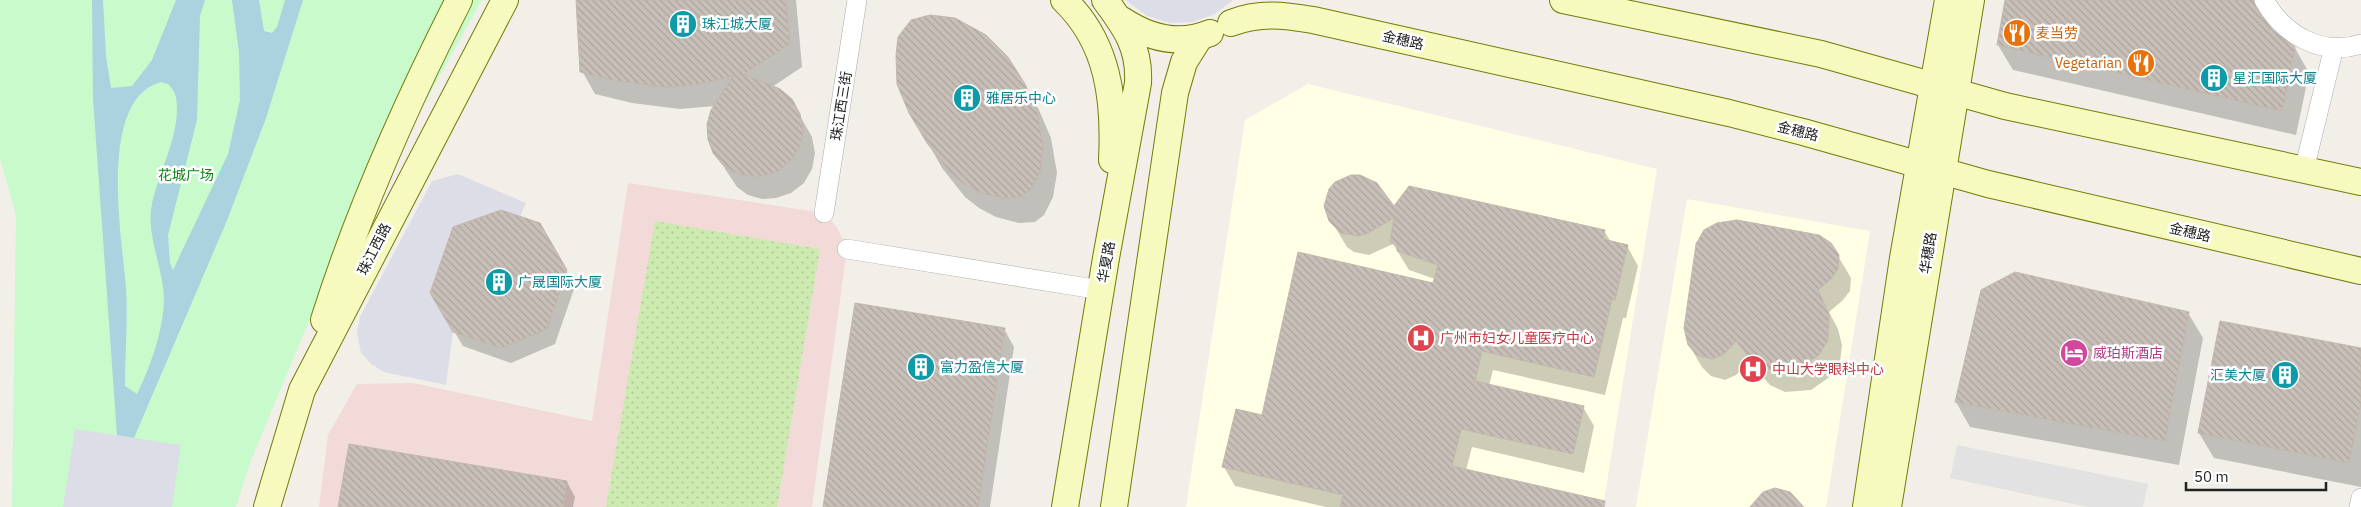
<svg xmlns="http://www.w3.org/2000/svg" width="2361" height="507" viewBox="0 0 2361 507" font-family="'IBM Plex Sans','Noto Sans SC',sans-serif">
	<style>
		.commercial { fill: #f2dad9 }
		.education { fill: #ffffe5 }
		.grass { fill: url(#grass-dots) }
		.park { fill: #c8facc }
		.parking { fill: #e2e2e2 }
		.plaza { fill: #dddde8 }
		.water { fill: #aad3df; fill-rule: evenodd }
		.shadow { fill: #0003 }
		.building { fill: url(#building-back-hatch); stroke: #c4b6ab }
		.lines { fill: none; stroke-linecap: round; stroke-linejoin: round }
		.street-casing { stroke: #a9a9a9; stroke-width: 20 }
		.secondary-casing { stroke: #707d05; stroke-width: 28 }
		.street { stroke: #fff; stroke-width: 19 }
		.secondary { stroke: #f7fabf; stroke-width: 26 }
		.labels { text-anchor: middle; stroke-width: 5; stroke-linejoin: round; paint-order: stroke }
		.culture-label { font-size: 14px; fill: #0d838f; stroke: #fff; text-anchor: start }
		.food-label { font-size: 14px; fill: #c56008; stroke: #fff; text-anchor: start }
		.street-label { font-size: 14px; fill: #222; stroke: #fff }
		.park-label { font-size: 14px; fill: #0c8416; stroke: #fff }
		.health-label { font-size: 14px; fill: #be3a42; stroke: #fff; text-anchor: start }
		.hotel-label { font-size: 14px; fill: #b23c85; stroke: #fff; text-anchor: start }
	</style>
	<defs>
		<pattern id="grass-dots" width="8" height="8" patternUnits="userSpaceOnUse" patternTransform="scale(1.25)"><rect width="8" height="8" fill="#cdebb0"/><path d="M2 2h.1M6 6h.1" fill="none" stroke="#b0c997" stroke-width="1.8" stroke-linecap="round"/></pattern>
		<pattern id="building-back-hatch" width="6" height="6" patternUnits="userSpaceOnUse" patternTransform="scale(1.25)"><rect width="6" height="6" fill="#c7bfb8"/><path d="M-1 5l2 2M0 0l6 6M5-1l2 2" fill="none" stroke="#aba49e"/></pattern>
	</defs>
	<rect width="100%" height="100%" fill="#f2efe9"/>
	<polygon class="commercial" points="628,183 824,213 837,227 847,249 812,507 319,507 328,435 357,384 413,383 592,421"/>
	<g class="education">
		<polygon points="1308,84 1657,169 1603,507 1186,507 1245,120"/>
		<polygon points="1687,199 1870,231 1826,507 1636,507"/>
	</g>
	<polygon class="grass" points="655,221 820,249 777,507 606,507"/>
	<polygon class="park" points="0,0 482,0 326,280 250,463 236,507 12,507 16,215 0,159"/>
	<polygon class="parking" points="1957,445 2148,484 2143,507 2088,507 1950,478"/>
	<g class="plaza">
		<polygon points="1126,0 1233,0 1215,14 1193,22 1170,23 1147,16"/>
		<polygon points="458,174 526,203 520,217 501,210 453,227 430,293 453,332 446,385 384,372 371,364 361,353 357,332 360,317 432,181"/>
		<polygon points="75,429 181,445 172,507 63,507"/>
	</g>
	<path class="water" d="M 92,0 L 103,0 L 106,56 L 111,88 L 132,86 L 152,60 L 176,0 L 205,0 L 200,16 L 197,120 L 168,235 L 170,263 L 173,270 L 228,154 L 240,100 L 239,52 L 232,0 L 259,0 L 264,31 L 272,33 L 277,27 L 285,0 L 303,0 L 266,118 L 228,218 L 134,438 L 117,435 L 93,99 ZM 161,82 L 168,84 C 171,87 175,92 176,97 C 182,132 159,170 152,204 C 146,229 160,263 163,287 C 168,319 151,366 137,394 L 125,386 C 125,353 128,319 126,287 C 122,239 97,99 161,82 Z"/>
	<g class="shadow">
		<polygon points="582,0 796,0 802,67 772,87 791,100 812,137 815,153 812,169 804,183 791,193 776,198 762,199 748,195 737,187 714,152 715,106 680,109 632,103 595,94 582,71"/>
		<polygon points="2007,0 2262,0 2269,19 2267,24 2272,31 2295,48 2309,73 2296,135 2013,70 1998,45"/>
		<polygon points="1024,85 1039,110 1051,138 1057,173 1053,197 1044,215 1035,222 1019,223 996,217 979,208 965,197 942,168 911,112"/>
		<polygon points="1394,208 1604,231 1611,242 1627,246 1638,266 1626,318 1623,318 1605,395 1493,370 1489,386 1583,407 1594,426 1584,473 1472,447 1466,470 1589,507 1326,507 1235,486 1224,467 1263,416 1434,285 1435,279 1409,270 1393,244 1369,255 1354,252 1347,247 1327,214"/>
		<polygon points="539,225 575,286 555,344 511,363 463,346 431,293"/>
		<polygon points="1838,256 1851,278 1850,291 1843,300 1829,312 1838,329 1842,345 1840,362 1831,376 1811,390 1785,392 1770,385 1749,361 1736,375 1725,380 1711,376 1702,367 1689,345"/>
		<polygon points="856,304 1004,329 1014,347 990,507 824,507"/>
		<polygon points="2188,313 2203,338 2179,465 1970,427 1956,402"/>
		<polygon points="2361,349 2361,487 2214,458 2199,433"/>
		<polygon points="567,482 575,497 573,507 340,507"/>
	</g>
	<g class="building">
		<polygon points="576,0 786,0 790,44 744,74 780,89 792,99 800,114 803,130 800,146 791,160 779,171 763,176 749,176 734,172 722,164 713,153 708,139 707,124 711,110 733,76 700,84 666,87 618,81 580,72"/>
		<polygon points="2005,0 2253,0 2263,18 2273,30 2295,47 2282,111 1997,45"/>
		<polygon points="930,15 955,18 986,35 1008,57 1025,84 1037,112 1043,147 1040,172 1030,190 1020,197 1004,198 981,193 963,183 950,172 927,143 909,113 897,84 896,55 898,37 911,20"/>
		<polygon points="1351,175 1360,175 1377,183 1394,206 1409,186 1605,230 1603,239 1628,245 1615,300 1612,299 1594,377 1482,351 1475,381 1584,406 1573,454 1461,429 1452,466 1605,501 1604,507 1340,507 1343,495 1222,467 1236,409 1262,415 1298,252 1433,283 1438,265 1397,251 1398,246 1390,242 1394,218 1366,234 1358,236 1341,233 1329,221 1324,206 1329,189 1335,182"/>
		<polygon points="501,210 540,223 567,270 547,329 502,348 453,332 430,293 453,227"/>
		<polygon points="1737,220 1819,235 1831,243 1839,255 1838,269 1831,279 1818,290 1829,314 1828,340 1819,355 1798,369 1781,372 1764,368 1750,358 1736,341 1724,354 1712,359 1697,355 1688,345 1684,328 1696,244 1704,230 1717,223"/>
		<polygon points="2015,272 2189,312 2165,441 1955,402 1981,290"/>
		<polygon points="855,303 1005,328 978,507 823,507"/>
		<polygon points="2220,321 2361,348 2361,403 2349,463 2198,433"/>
		<polygon points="349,444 567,481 563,507 338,507"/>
		<polygon points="1775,488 1790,492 1804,507 1750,507 1763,492"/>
	</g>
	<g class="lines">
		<defs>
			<g id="street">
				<path d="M 2264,0 C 2283,34 2321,57 2361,44"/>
				<polyline points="2304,170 2334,47"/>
				<polyline points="824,213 857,0"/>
				<polyline points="847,249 1101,290"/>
				<polyline points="2359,507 2361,498"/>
			</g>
			<g id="secondary">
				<path d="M 1064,0 C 1109,43 1115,101 1112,160"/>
				<polyline points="1563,0 1821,54 2005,106 2361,182"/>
				<path d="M 1122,20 C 1149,38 1179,46 1210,33"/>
				<path d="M 1231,23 C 1259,12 1284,15 1313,20 L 1729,113 L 1803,132 L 1988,184 L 2361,271"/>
				<path d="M 324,320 C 359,209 406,104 459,0"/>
				<polyline points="267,507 302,390 505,0"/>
				<path d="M 1065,507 L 1106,258 L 1138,83 C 1140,47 1125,27 1105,0"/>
				<polyline points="1114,507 1175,93 1184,62 1199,38"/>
				<polyline points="1866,507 1903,258 1948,0"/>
				<polyline points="1888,507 1971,0"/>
			</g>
		</defs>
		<use href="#street" class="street-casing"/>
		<use href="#secondary" class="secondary-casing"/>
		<use href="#street" class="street"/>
		<use href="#secondary" class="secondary"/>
	</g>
	<defs>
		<symbol id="building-disc" viewBox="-11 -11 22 22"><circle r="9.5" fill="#0f9aa8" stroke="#fff"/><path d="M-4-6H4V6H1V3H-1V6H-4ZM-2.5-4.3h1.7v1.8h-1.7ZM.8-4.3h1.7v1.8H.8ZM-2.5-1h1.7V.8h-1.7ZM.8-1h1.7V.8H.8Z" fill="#fff"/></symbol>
		<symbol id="restaurant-disc" viewBox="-11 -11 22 22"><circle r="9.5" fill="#e8710a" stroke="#fff"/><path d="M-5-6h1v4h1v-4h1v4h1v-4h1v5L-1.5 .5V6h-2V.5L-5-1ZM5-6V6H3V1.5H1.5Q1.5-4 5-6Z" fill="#fff"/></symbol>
		<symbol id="hospital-disc" viewBox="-11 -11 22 22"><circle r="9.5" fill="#e0444e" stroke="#fff"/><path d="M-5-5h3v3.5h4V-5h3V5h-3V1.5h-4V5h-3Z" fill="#fff"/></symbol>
		<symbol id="hotel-disc" viewBox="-11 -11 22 22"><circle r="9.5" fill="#d1479c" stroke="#fff"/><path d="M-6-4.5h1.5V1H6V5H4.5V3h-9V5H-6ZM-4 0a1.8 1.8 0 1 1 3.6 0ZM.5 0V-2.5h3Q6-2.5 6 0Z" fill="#fff"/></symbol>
	</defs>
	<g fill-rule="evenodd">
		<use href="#building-disc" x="667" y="8" width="32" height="32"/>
		<use href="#restaurant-disc" x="2001" y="17" width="32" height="32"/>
		<use href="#restaurant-disc" x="2125" y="47" width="32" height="32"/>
		<use href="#building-disc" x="2198" y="62" width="32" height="32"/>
		<use href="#building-disc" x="951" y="82" width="32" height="32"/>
		<use href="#building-disc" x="483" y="266" width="32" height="32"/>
		<use href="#hospital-disc" x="1405" y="322" width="32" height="32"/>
		<use href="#hotel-disc" x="2058" y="337" width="32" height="32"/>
		<use href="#building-disc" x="905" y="351" width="32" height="32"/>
		<use href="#hospital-disc" x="1737" y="353" width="32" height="32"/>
		<use href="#building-disc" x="2269" y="359" width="32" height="32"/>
	</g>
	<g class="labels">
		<g class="culture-label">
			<text x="702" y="29">珠江城大厦</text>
			<text x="2233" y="83">星汇国际大厦</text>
			<text x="986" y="103">雅居乐中心</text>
			<text x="518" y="287">广晟国际大厦</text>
			<text x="940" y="372">富力盈信大厦</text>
			<text x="2266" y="380" text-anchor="end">汇美大厦</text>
		</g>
		<g class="food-label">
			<text x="2036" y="38">麦当劳</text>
			<text x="2122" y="68" text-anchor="end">Vegetarian</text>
		</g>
		<g class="street-label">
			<text transform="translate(1403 40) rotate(13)" y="5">金穗路</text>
			<text transform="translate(841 106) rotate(-81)" y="5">珠江西三街</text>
			<text transform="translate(1798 131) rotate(14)" y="5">金穗路</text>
			<text transform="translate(2190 232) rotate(13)" y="5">金穗路</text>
			<text transform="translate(374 249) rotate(-63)" y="5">珠江西路</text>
			<text transform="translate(1928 253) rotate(-81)" y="5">华穗路</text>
			<text transform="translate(1106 262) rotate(-80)" y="5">华夏路</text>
		</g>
		<g class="park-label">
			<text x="186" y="180">花城广场</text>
		</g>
		<g class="health-label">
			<text x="1440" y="343">广州市妇女儿童医疗中心</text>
			<text x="1772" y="374">中山大学眼科中心</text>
		</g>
		<g class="hotel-label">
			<text x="2093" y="358">威珀斯酒店</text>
		</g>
	</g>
	<path d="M2186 482v8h140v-8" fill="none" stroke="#222222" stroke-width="2.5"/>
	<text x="2194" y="482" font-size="15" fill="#222222" stroke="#ffffff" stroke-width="4" paint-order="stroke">50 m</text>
</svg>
